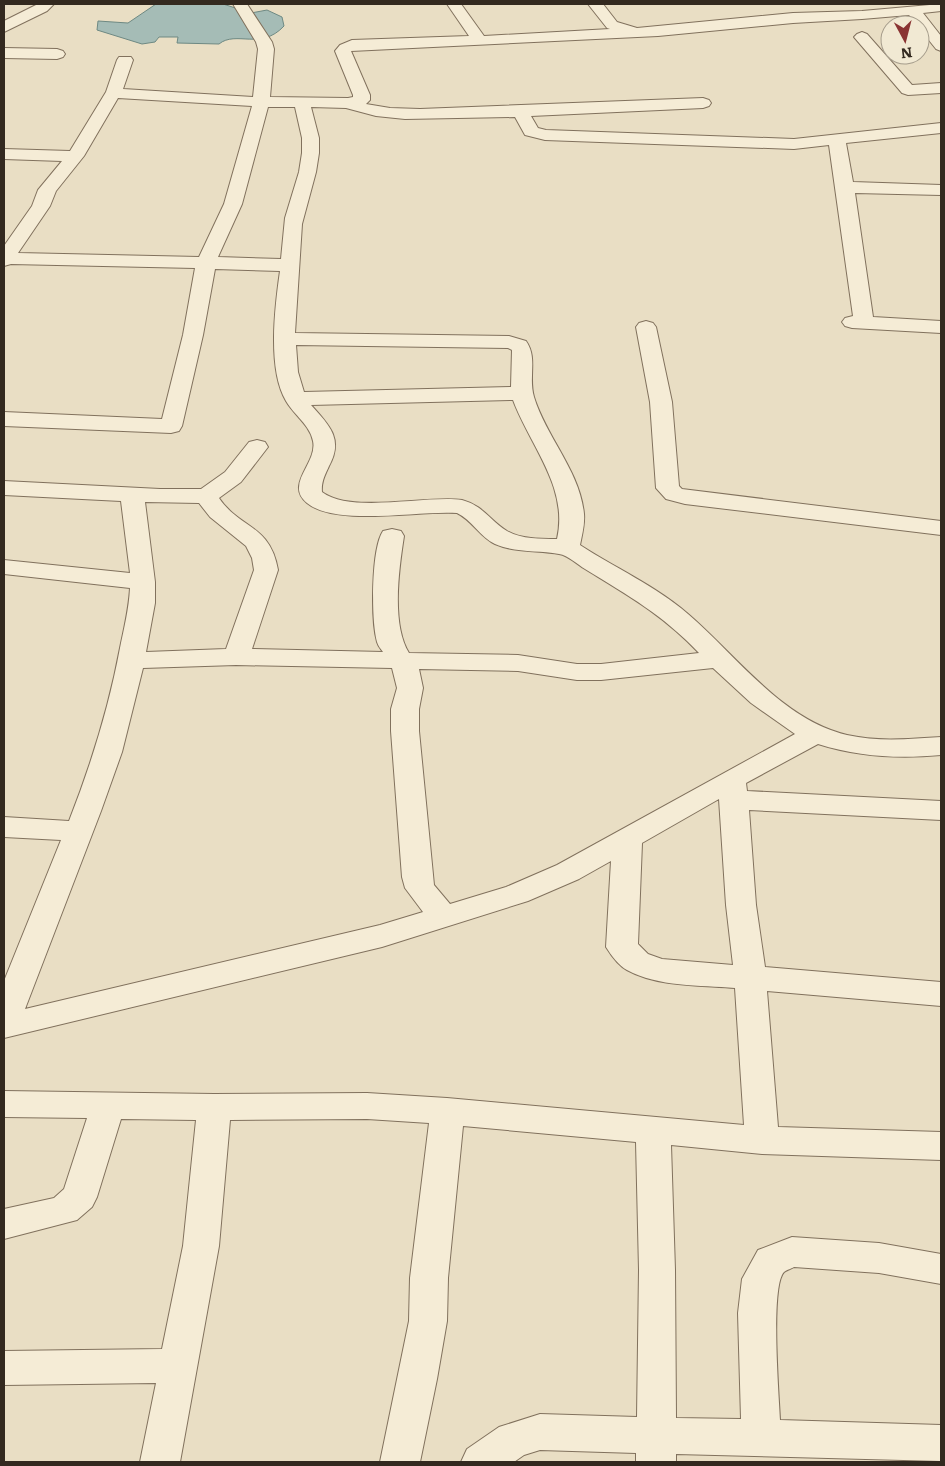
<svg xmlns="http://www.w3.org/2000/svg" width="945" height="1466" viewBox="0 0 945 1466" font-family="Literata,serif">
	<style>
		.water { fill: #a5bcb6; stroke: #6e8983 }
		.lines { fill: none; stroke-linecap: round; stroke-linejoin: round }
		.street-casing { stroke: #81715d; stroke-width: 2 }
		.street { fill: #f5ecd6; fill-rule: evenodd }
	</style>
	<rect width="100%" height="100%" fill="#e9dec4"/>
	<path class="water" d="M 156,4 L 223,4 L 251,13 L 267,10 L 282,17 L 284,26 C 261,51 236,30 219,44 L 177,43 L 178,37 L 159,37 L 155,42 L 142,44 L 97,30 L 98,21 L 128,23 Z"/>
	<g class="lines">
		<defs>
			<g id="street">
				<polygon points="38,4 54,4 47,11 4,32 4,21"/>
				<path d="M 233,4 L 247,4 L 272,42 L 274,49 L 270,97 L 348,98 L 353,97 L 353,95 L 335,51 L 340,45 L 352,40 L 469,36 L 447,4 L 461,4 L 484,36 L 610,29 L 607,28 L 588,4 L 603,4 L 617,22 L 637,28 L 793,13 L 862,11 L 941,4 L 941,11 L 923,13 L 941,36 L 941,51 L 936,49 L 920,29 L 920,25 L 917,25 L 909,15 L 862,19 L 793,23 L 658,36 L 351,51 L 370,95 L 370,100 L 366,104 L 390,108 L 420,109 L 703,98 L 709,100 L 711,103 L 709,106 L 703,108 L 531,116 L 538,128 L 546,130 L 794,139 L 941,123 L 941,133 L 846,143 L 853,182 L 941,185 L 941,195 L 855,193 L 873,317 L 941,321 L 941,333 L 852,328 L 845,326 L 842,322 L 845,318 L 853,316 L 829,145 L 794,149 L 545,140 L 525,135 L 515,117 L 405,119 L 376,116 L 346,108 L 311,107 L 319,138 L 319,153 L 316,172 L 302,224 L 295,333 L 509,336 L 526,341 C 538,358 528,377 534,397 C 546,437 580,471 584,514 C 585,524 582,535 580,545 C 615,568 656,586 688,614 C 736,655 782,720 847,735 C 878,742 910,739 941,737 L 941,755 C 899,759 859,757 818,744 L 746,783 L 747,791 L 941,801 L 941,820 L 749,810 L 756,905 L 765,967 L 941,982 L 941,1006 L 767,991 L 778,1127 L 941,1132 L 941,1160 L 762,1154 L 671,1145 L 675,1270 L 676,1418 L 741,1419 L 738,1313 L 742,1279 L 758,1250 L 792,1237 L 879,1243 L 941,1254 L 941,1284 L 879,1273 L 794,1267 C 791,1269 786,1270 784,1272 C 770,1286 779,1397 780,1420 L 941,1425 L 941,1461 L 676,1454 L 676,1462 L 636,1462 L 636,1453 L 540,1450 L 524,1455 L 514,1462 L 461,1462 L 467,1449 L 499,1427 L 540,1414 L 637,1417 L 639,1270 L 636,1142 L 463,1126 L 448,1278 L 447,1321 L 437,1379 L 420,1462 L 380,1462 L 409,1321 L 410,1278 L 429,1123 L 367,1119 L 230,1120 L 219,1246 L 180,1462 L 140,1462 L 156,1383 L 4,1385 L 4,1351 L 162,1349 L 183,1246 L 196,1120 L 121,1119 L 97,1197 L 92,1207 L 77,1220 L 4,1239 L 4,1209 L 54,1198 L 64,1189 L 87,1118 L 4,1117 L 4,1091 L 214,1094 L 367,1093 L 447,1098 L 744,1125 L 735,988 C 700,985 658,987 627,970 C 619,966 611,955 606,947 L 611,861 L 579,879 L 528,901 L 382,947 L 4,1038 L 4,981 L 61,840 L 4,837 L 4,817 L 69,821 C 91,765 109,707 120,648 C 124,628 129,609 130,588 L 4,574 L 4,560 L 130,573 L 121,501 L 4,495 L 4,481 L 160,489 L 201,489 L 225,472 L 249,442 L 257,440 L 265,442 L 268,447 L 241,482 L 219,498 C 240,529 270,524 278,570 L 252,649 L 383,652 C 381,649 378,646 377,642 C 371,621 371,549 383,531 L 392,529 L 401,531 L 404,536 C 399,568 391,624 409,653 L 518,655 L 577,664 L 601,664 L 699,653 C 663,615 629,596 585,569 C 578,565 568,555 559,554 C 538,550 516,553 495,544 C 480,537 472,520 457,513 C 421,510 336,527 307,503 C 284,484 318,463 313,441 C 310,425 294,415 286,401 C 267,369 275,306 280,271 L 215,269 L 203,335 L 182,426 L 179,431 L 171,433 L 4,426 L 4,412 L 162,419 L 183,335 L 195,268 L 11,264 L 4,266 L 4,246 L 32,206 L 38,190 L 62,161 L 4,159 L 4,149 L 70,151 L 106,92 L 117,60 L 119,57 L 131,57 L 133,60 L 123,89 L 253,97 L 258,49 L 256,42 ZM 118,98 L 252,106 L 224,204 L 199,257 L 18,253 L 50,206 L 56,191 L 84,156 ZM 268,107 L 295,107 L 302,138 L 302,153 L 299,172 L 285,218 L 281,259 L 218,257 L 242,204 ZM 296,345 L 508,348 L 512,350 L 511,387 L 304,392 L 298,372 ZM 513,400 C 530,446 569,487 557,539 C 540,539 521,539 507,531 C 489,520 484,506 462,500 C 426,495 351,514 322,492 C 321,482 325,475 329,466 C 344,439 329,425 311,405 ZM 145,502 L 199,503 L 210,517 L 246,546 L 252,558 L 254,570 L 226,649 L 146,652 L 155,603 L 155,582 ZM 236,665 L 392,668 L 397,688 L 391,709 L 391,731 L 402,877 L 405,888 L 423,912 L 380,925 L 25,1009 L 101,811 L 122,752 L 143,668 ZM 713,668 L 751,703 L 795,734 L 557,865 L 506,887 L 450,904 L 434,885 L 419,731 L 419,709 L 423,688 L 419,669 L 518,671 L 577,680 L 601,680 ZM 719,799 L 726,905 L 733,965 L 662,959 L 648,954 L 638,944 L 642,843 Z"/>
				<polygon points="862,32 867,34 912,85 941,83 941,93 908,95 902,93 854,37 857,34"/>
				<polygon points="4,48 57,49 63,51 65,54 63,57 57,59 4,58"/>
				<polygon points="646,321 653,323 656,327 672,402 679,486 682,489 941,521 941,535 685,504 666,499 656,488 650,402 636,327 639,323"/>
			</g>
		</defs>
		<use href="#street" class="street-casing"/>
		<use href="#street" class="street"/>
	</g>
	<rect width="945" height="1466" fill="none" stroke="#33291f" stroke-width="10"/>
	<g transform="translate(905 40) rotate(173)"><circle r="24" fill="#f1e9d3" stroke="#a59c8b"/>
	<path d="M0-4L9 19L0 12L-9 19Z" fill="#8a3433"/>
	<text y="-8" font-size="14" font-weight="bold" text-anchor="middle" fill="#33291f">N</text>
	</g>
</svg>
